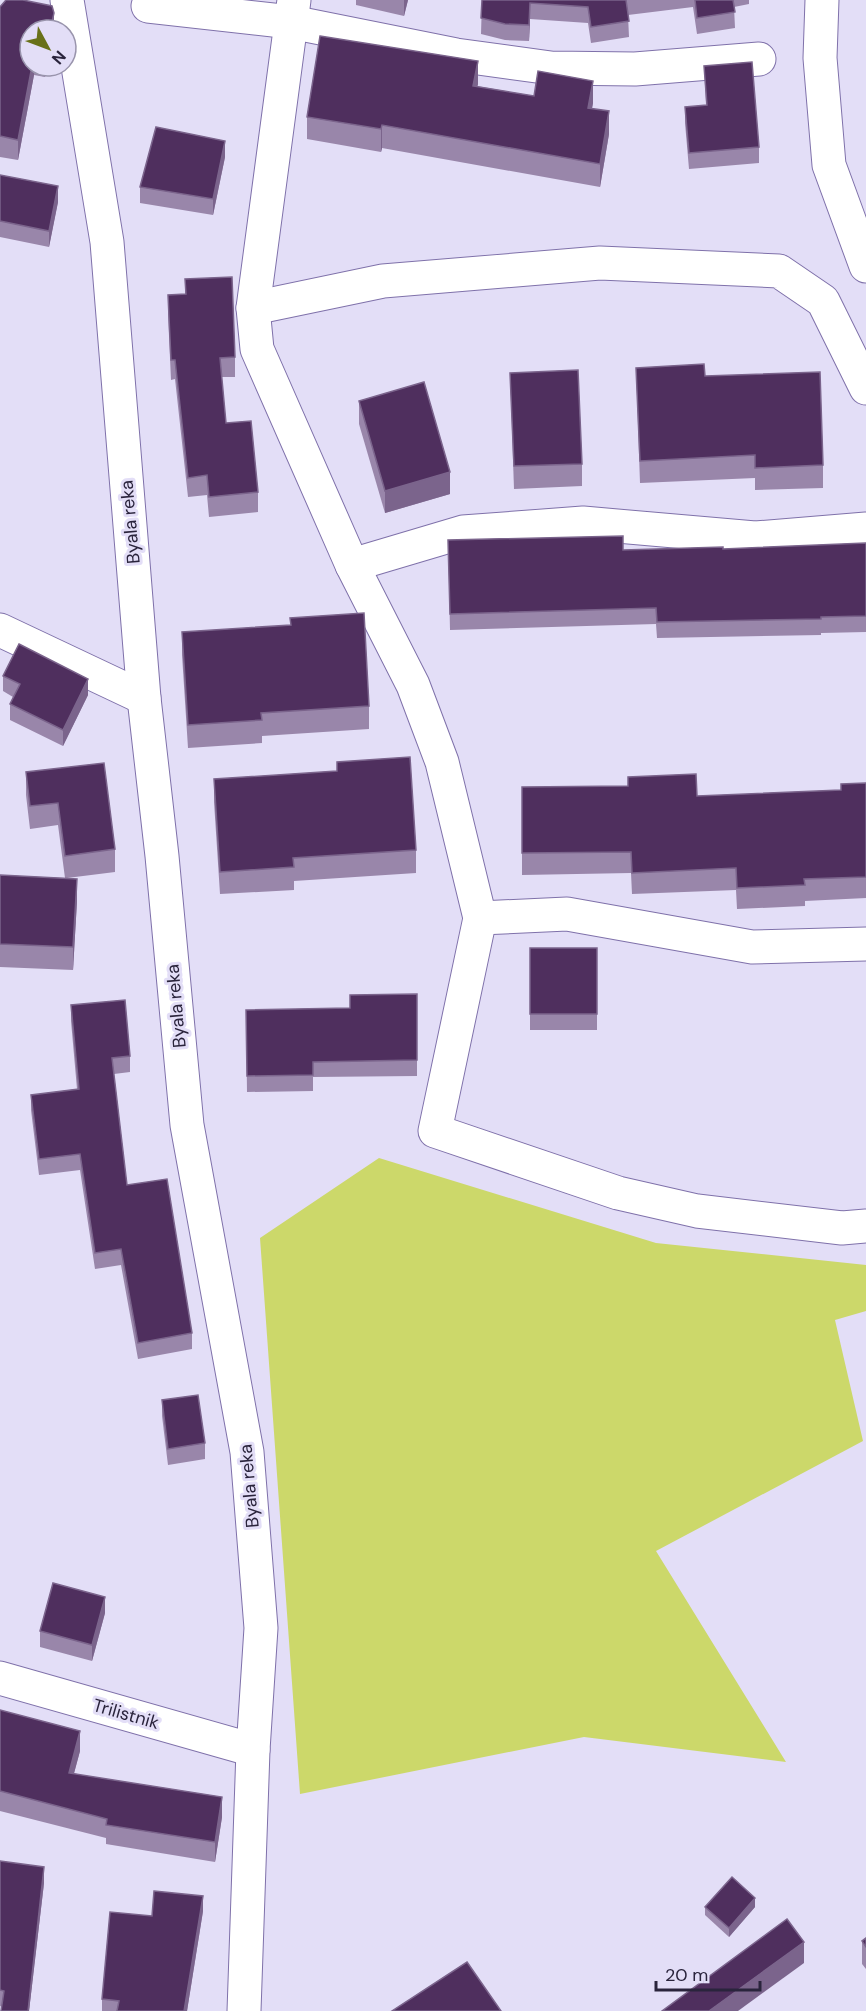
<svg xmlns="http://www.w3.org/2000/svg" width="866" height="2011" viewBox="0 0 866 2011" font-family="'DM Sans',sans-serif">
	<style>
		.green { fill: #ccd86a }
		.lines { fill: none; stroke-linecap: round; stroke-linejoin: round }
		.minor-casing { stroke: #7f71aa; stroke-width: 35 }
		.minor { stroke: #fff; stroke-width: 33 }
		.wall { fill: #9986aa }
		.shaded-wall { fill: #7b648c }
		.building { fill: #4f2f5e; stroke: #7b648c; stroke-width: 1.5 }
		.labels { text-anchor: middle; stroke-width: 6; stroke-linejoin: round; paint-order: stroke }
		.street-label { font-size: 18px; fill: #2a243c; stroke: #e3def7 }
	</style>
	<rect width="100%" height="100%" fill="#e3def7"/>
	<polygon class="green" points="379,1158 656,1243 866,1265 866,1311 835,1320 863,1441 656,1551 786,1762 584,1737 300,1794 260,1238"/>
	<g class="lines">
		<defs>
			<g id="minor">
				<polyline points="67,0 107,242 144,698 162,856 187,1125 247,1452 261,1628 253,1750 244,2011"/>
				<polyline points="294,0 253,308 257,349 352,565 413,685 442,762 480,918 435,1131 618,1193 697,1211 842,1228 866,1226"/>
				<polyline points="822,0 820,58 829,165 866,266"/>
				<polyline points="148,6 291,22 456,55 551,68 635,69 759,59"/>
				<polyline points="253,308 383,281 600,263 779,271 823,301 866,388"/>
				<polyline points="352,565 463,532 583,523 755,538 866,529"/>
				<polyline points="0,630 144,698"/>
				<polyline points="480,918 567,914 752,947 866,944"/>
				<polyline points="0,1678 253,1750"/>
			</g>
		</defs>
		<use href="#minor" class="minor-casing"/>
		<use href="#minor" class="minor"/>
	</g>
	<g class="wall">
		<polygon points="356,0 408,0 404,16 356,5"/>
		<polygon points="482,0 749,0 749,4 734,7 735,28 697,34 693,7 628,15 629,37 591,43 588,23 530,19 529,41 505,40 481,34"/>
		<polygon points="0,7 54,30 30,30 30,66 47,66 45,77 34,75 18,160 0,157"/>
		<polygon points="704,66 759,147 759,163 689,169 685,123 685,107 706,105"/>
		<polygon points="478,84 477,86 534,96 593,103 592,108 609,134 600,187 382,148 381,152 307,139 307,117"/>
		<polygon points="225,157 213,215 140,203 140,187"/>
		<polygon points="0,177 58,202 49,247 0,237"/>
		<polygon points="185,279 235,357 235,377 221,377 226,423 258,492 258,512 209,517 207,495 188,497 175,379 171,380 168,314 168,295 185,294"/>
		<polygon points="636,368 705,376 823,465 823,488 755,490 755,478 640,483"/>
		<polygon points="510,373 582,464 582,486 514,489"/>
		<polygon points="359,401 450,494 385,513 359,424"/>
		<polygon points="448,540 623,550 723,549 866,543 866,632 821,633 821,635 657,638 656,624 450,630"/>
		<polygon points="182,632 369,706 369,729 262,736 262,743 188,748 182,655"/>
		<polygon points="3,676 88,695 63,746 10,720 10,704 13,697 3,691"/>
		<polygon points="337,762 416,850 416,873 294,881 294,890 220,894 214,802 214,779 337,771"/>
		<polygon points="26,772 115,849 115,872 67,878 77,901 73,970 0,967 0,875 65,878 58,825 30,829 26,795"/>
		<polygon points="866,783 866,898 805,901 805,906 737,909 736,890 632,894 631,873 522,875 522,787 697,796 841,790"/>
		<rect x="530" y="948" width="67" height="82"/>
		<polygon points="417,994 417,1076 313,1077 313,1091 247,1092 246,1010 350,1008"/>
		<polygon points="71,1005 130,1056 130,1072 114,1074 127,1185 192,1333 192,1349 138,1359 121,1265 95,1269 80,1170 39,1175 31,1110 31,1095 77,1089 71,1021"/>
		<polygon points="162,1400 205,1443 205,1459 168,1465 162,1416"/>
		<polygon points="105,1613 92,1661 40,1647 40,1631"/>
		<polygon points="0,1710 80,1751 74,1773 222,1817 215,1862 106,1844 106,1838 0,1811"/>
		<polygon points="0,1861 44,1883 29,2011 1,2011 2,2007 0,2006"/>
		<polygon points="705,1907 755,1907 729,1937 705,1915"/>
		<polygon points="203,1911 187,2011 102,2011 102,1999 152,1916"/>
		<polygon points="866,1938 866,1969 862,1964 862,1941"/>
	</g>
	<g class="shaded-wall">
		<polygon points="404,0 408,0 404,16"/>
		<polygon points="530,3 530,19 529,41 529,25"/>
		<polygon points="54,13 54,30 50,30"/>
		<polygon points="478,61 478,84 473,108 473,86"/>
		<polygon points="32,66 34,66 34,75 18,160 18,140"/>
		<polygon points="45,66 47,66 45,77"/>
		<polygon points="593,81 593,103 588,130 588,108"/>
		<polygon points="609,111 609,134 600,187 600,164"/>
		<polygon points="382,125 382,148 381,152 381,129"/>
		<polygon points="225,141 225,157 213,215 213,199"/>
		<polygon points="58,186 58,202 49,247 49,231"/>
		<polygon points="450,472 450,494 385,513 385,491"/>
		<polygon points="88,679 88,695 63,746 63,730"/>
		<polygon points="77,879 77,901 73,970 73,947"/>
		<polygon points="105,1597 105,1613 92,1661 92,1645"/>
		<polygon points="80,1731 80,1751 69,1792 69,1773"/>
		<polygon points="222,1797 222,1817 215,1862 215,1842"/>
		<polygon points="44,1867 44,1883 29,2011 28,2011"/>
		<polygon points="203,1896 203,1911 187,2011 184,2011"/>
		<polygon points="755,1898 755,1907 729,1937 729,1928"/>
		<polygon points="804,1942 804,1963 738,2011 709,2011"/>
	</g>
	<g class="building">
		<polygon points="6,0 23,0 52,6 54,13 50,30 30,30 30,66 32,66 18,140 0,136 0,7"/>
		<polygon points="482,0 626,0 629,21 591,27 588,7 530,3 529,25 505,24 481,18"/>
		<polygon points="695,0 733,0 735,12 697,18"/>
		<polygon points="320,36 478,61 473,86 534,96 538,71 593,81 588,108 609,111 600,164 382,125 381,129 307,117"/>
		<polygon points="752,62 759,147 689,153 685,107 707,105 704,66"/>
		<polygon points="156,127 225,141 213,199 140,187"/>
		<polygon points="0,175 58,186 49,231 0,221"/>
		<polygon points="232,277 235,357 220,358 226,423 251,421 258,492 209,497 207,475 188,478 175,360 171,360 168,295 186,294 185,279"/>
		<polygon points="704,364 705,376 820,372 823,465 755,468 755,455 640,461 636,368"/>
		<polygon points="578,370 582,464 514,466 510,373"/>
		<polygon points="424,382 450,472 385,491 359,401"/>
		<polygon points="623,536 623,550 723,547 723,549 866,543 866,616 821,617 821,619 657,622 656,608 450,614 448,540"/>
		<polygon points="364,613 369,706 261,713 262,720 188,725 182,632 291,625 290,618"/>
		<polygon points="19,644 88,679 63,730 10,704 20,684 3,676"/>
		<polygon points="410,757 416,850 293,858 294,867 220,872 214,779 337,771 337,762"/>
		<polygon points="104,763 115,849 65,856 58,803 30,806 26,772"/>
		<polygon points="696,774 697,796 841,790 841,784 866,783 866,877 804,879 805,885 737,888 736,868 632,873 631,852 522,853 522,787 628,786 628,777"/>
		<polygon points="0,875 77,879 73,947 0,944"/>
		<rect x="530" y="948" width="67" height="66"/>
		<polygon points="417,994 417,1060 313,1062 313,1075 247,1076 246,1010 350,1008 350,995"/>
		<polygon points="125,1000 130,1056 112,1058 127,1185 167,1179 192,1333 138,1343 121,1249 95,1253 80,1154 39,1159 31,1095 79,1089 71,1005"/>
		<polygon points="198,1395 205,1443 168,1449 162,1400"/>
		<polygon points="53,1583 105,1597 92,1645 40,1631"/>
		<polygon points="0,1710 80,1731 69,1773 222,1797 215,1842 106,1825 107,1819 0,1791"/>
		<polygon points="0,1861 44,1867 28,2011 1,2011 4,1991 0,1990"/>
		<polygon points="732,1877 755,1898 729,1928 705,1907"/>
		<polygon points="154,1891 203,1896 184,2011 117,2011 119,2001 102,1999 110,1912 152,1916"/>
		<polygon points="787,1919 804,1942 709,2011 662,2011"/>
		<polygon points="866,1938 866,1947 862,1941"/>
		<polygon points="467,1962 501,2011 392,2011"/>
	</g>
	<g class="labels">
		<g class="street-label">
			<text transform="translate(130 522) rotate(-95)" y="6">Byala reka</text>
			<text transform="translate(176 1006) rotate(-95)" y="6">Byala reka</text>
			<text transform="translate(249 1486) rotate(-95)" y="6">Byala reka</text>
			<text transform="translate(126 1714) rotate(16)" y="6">Trilistnik</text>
		</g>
	</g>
	<g transform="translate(48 48) rotate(131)"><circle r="28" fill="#e3def7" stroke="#9994ac" stroke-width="1.5"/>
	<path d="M0-4.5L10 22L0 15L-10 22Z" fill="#697119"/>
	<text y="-9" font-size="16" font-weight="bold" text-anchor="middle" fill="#2a243c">N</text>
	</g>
	<path d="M656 1981v9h104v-9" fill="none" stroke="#2a243c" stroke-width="3"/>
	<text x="665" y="1981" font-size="18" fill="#2a243c" stroke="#e3def7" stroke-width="4.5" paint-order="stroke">20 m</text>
</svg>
